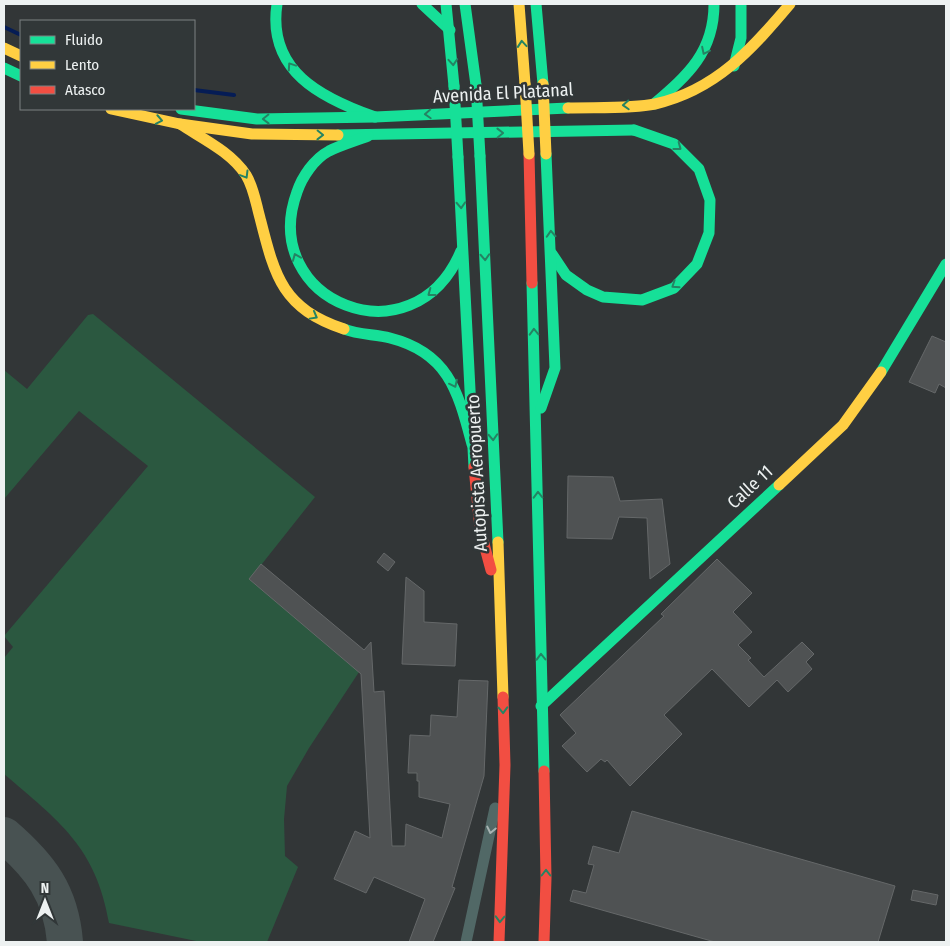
<svg xmlns="http://www.w3.org/2000/svg" width="950" height="946" viewBox="0 0 950 946" font-family="'Fira Sans Condensed',sans-serif">
	<style>
		.green { fill: #2b5840 }
		.lines { fill: none; stroke-linecap: round; stroke-linejoin: round }
		.stream { stroke: #051c55; stroke-width: 4 }
		.taxiway { stroke: #485252; stroke-width: 36 }
		.building { fill: #4f5253; stroke: #656869 }
		.street { stroke: #516866; stroke-width: 11 }
		.fast { stroke: #16e098; stroke-width: 11 }
		.slow { stroke: #ffcf43; stroke-width: 11 }
		.jam { stroke: #f24e42; stroke-width: 11 }
		.fast-bridge { stroke: #16e098; stroke-width: 11 }
		.slow-bridge { stroke: #ffcf43; stroke-width: 11 }
		.oneway { stroke: #258363 }
		.oneway2 { stroke: #a7b3b2 }
		.labels { text-anchor: middle; stroke-width: 5; stroke-linejoin: round; paint-order: stroke }
		.street-label { font-size: 18px; fill: #edf1f1; stroke: #313738 }
	</style>
	<rect width="100%" height="100%" fill="#323637"/>
	<path class="green" d="M 93,314 L 315,497 L 250,579 L 359,672 L 309,748 L 287,786 L 284,819 L 285,856 L 298,867 L 267,942 L 201,942 L 109,923 C 96,847 59,821 4,774 L 4,658 L 13,647 L 4,636 L 148,466 L 79,411 L 4,499 L 4,370 L 27,389 L 88,315 Z"/>
	<g class="lines">
		<g class="stream">
			<polyline points="4,27 21,35"/>
			<polyline points="194,90 234,95"/>
		</g>
		<path class="taxiway" d="M 4,835 C 40,866 61,893 65,942"/>
	</g>
	<g class="building">
		<polygon points="932,336 946,342 946,388 939,384 935,393 909,382"/>
		<polygon points="568,476 613,477 620,501 662,499 670,564 650,579 647,518 619,517 612,539 567,538"/>
		<polygon points="384,553 395,562 388,571 377,562"/>
		<polygon points="717,559 752,593 733,612 752,632 738,645 751,658 748,660 764,677 802,642 814,654 806,662 812,669 788,692 777,680 749,707 712,669 664,715 682,734 630,786 607,760 605,762 601,759 587,772 562,746 576,733 560,715 664,616 661,614"/>
		<polygon points="261,564 364,650 371,642 374,692 384,691 392,846 405,846 406,824 442,838 450,804 419,797 419,781 417,781 417,773 408,773 410,735 430,736 431,715 457,717 459,680 488,681 484,776 452,887 455,888 433,942 409,942 425,899 374,877 366,893 334,879 355,831 370,838 361,674 249,579"/>
		<polygon points="406,577 424,591 424,622 457,624 455,666 402,664"/>
		<polygon points="632,811 895,886 878,942 715,942 570,901 573,890 586,893 594,865 588,864 593,846 619,853"/>
		<polygon points="913,890 938,895 936,905 911,900"/>
	</g>
	<g class="lines">
		<polyline class="street" points="466,942 495,808"/>
		<g class="fast">
			<path d="M 277,4 C 267,71 321,98 375,117"/>
			<polyline points="422,4 450,30"/>
			<polyline points="446,4 454,86"/>
			<polyline points="465,4 476,85"/>
			<polyline points="536,4 543,84"/>
			<polyline points="734,66 741,38 741,4"/>
			<polyline points="4,68 21,76"/>
			<path d="M 654,104 C 688,75 714,52 714,4"/>
			<polyline points="181,109 257,119 375,117 568,108"/>
			<polyline points="338,135 634,130"/>
			<path d="M 368,136 C 355,141 341,145 329,151 C 314,159 302,177 297,192 C 257,301 413,365 461,251"/>
			<polyline points="480,156 498,542"/>
			<polyline points="458,157 474,467"/>
			<polyline points="552,254 566,275 587,290 603,297 642,300 674,288 697,264 709,233 710,200 699,169 674,144 634,130"/>
			<polyline points="532,283 544,771"/>
			<path d="M 344,329 C 359,335 375,334 390,338 C 449,353 458,392 472,444"/>
			<polyline points="881,372 946,264"/>
			<polyline points="541,408 555,368 546,154"/>
			<polyline points="541,706 779,485"/>
		</g>
		<g class="slow">
			<polyline points="519,4 525,84"/>
			<polyline points="4,48 21,56"/>
			<path d="M 568,108 C 594,107 631,109 655,104 C 716,90 752,49 790,4"/>
			<polyline points="111,109 180,124 252,134 338,135"/>
			<path d="M 180,124 C 203,139 231,152 246,175 C 254,188 256,204 260,218 C 275,277 282,308 344,329"/>
			<polyline points="779,485 843,425 881,372"/>
			<polyline points="498,542 503,697"/>
		</g>
		<g class="jam">
			<polyline points="529,154 532,283"/>
			<polyline points="474,467 480,529 491,570"/>
			<polyline points="544,771 546,878 544,942"/>
			<polyline points="499,942 505,765 503,697"/>
		</g>
		<g class="fast-bridge">
			<polyline points="476,85 480,156"/>
			<polyline points="454,86 458,157"/>
		</g>
		<g class="slow-bridge">
			<polyline points="525,84 529,154"/>
			<polyline points="543,84 546,154"/>
		</g>
	</g>
	<defs><path id="oneway-chevron" d="M-2-3.5L2.5 0L-2 3.5" fill="none" stroke-width="1.6" stroke-linecap="round" stroke-linejoin="round" transform="scale(1.25)"/></defs>
	<g class="oneway">
		<use href="#oneway-chevron" transform="translate(522 44) rotate(-95)"/>
		<use href="#oneway-chevron" transform="translate(705 51) rotate(116)"/>
		<use href="#oneway-chevron" transform="translate(453 62) rotate(86)"/>
		<use href="#oneway-chevron" transform="translate(291 66) rotate(-124)"/>
		<use href="#oneway-chevron" transform="translate(626 105) rotate(177)"/>
		<use href="#oneway-chevron" transform="translate(428 114) rotate(177)"/>
		<use href="#oneway-chevron" transform="translate(266 119) rotate(179)"/>
		<use href="#oneway-chevron" transform="translate(159 120) rotate(11)"/>
		<use href="#oneway-chevron" transform="translate(500 133) rotate(-1)"/>
		<use href="#oneway-chevron" transform="translate(320 135) rotate(1)"/>
		<use href="#oneway-chevron" transform="translate(678 147) rotate(37)"/>
		<use href="#oneway-chevron" transform="translate(245 175) rotate(59)"/>
		<use href="#oneway-chevron" transform="translate(461 205) rotate(87)"/>
		<use href="#oneway-chevron" transform="translate(551 234) rotate(-93)"/>
		<use href="#oneway-chevron" transform="translate(296 257) rotate(-112)"/>
		<use href="#oneway-chevron" transform="translate(485 257) rotate(87)"/>
		<use href="#oneway-chevron" transform="translate(675 285) rotate(146)"/>
		<use href="#oneway-chevron" transform="translate(431 293) rotate(143)"/>
		<use href="#oneway-chevron" transform="translate(314 316) rotate(29)"/>
		<use href="#oneway-chevron" transform="translate(534 332) rotate(-92)"/>
		<use href="#oneway-chevron" transform="translate(454 384) rotate(64)"/>
		<use href="#oneway-chevron" transform="translate(493 437) rotate(87)"/>
		<use href="#oneway-chevron" transform="translate(538 495) rotate(-91)"/>
		<use href="#oneway-chevron" transform="translate(541 657) rotate(-91)"/>
		<use href="#oneway-chevron" transform="translate(503 710) rotate(88)"/>
		<use href="#oneway-chevron" transform="translate(546 873) rotate(-90)"/>
		<use href="#oneway-chevron" transform="translate(500 919) rotate(92)"/>
	</g>
	<use class="oneway2" href="#oneway-chevron" transform="translate(491 830) rotate(102)"/>
	<g class="labels">
		<g class="street-label">
			<text transform="translate(503 93) rotate(-3)" y="6">Avenida El Platanal</text>
			<text transform="translate(477 473) rotate(-93)" y="6">Autopista Aeropuerto</text>
			<text transform="translate(750 487) rotate(-43)" y="6">Calle 11</text>
		</g>
	</g>
	<rect width="950" height="946" fill="none" stroke="#edf1f1" stroke-width="10"/>
	<rect x="20" y="20" width="175" height="90" fill="#313738" stroke="#7c8182"/>
	<rect x="30" y="36" width="25" height="8" fill="#16e098" stroke="#7c8182"/>
	<text x="65" y="45" font-size="15" fill="#edf1f1">Fluido</text>
	<rect x="30" y="61" width="25" height="8" fill="#ffcf43" stroke="#7c8182"/>
	<text x="65" y="70" font-size="15" fill="#edf1f1">Lento</text>
	<rect x="30" y="86" width="25" height="8" fill="#f24e42" stroke="#7c8182"/>
	<text x="65" y="95" font-size="15" fill="#edf1f1">Atasco</text>
	<g transform="translate(45 901)" stroke="#313738" stroke-width="4" paint-order="stroke">
	<path d="M0-4L9 19L0 12L-9 19Z" fill="#edf1f1"/>
	<text y="-8" font-size="14" font-weight="bold" text-anchor="middle" fill="#edf1f1">N</text>
	</g>
</svg>
